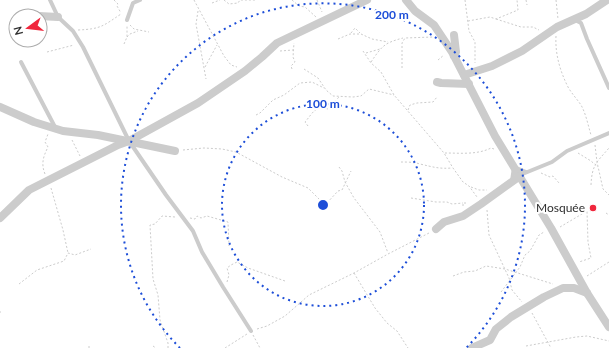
<svg xmlns="http://www.w3.org/2000/svg" width="609" height="348" viewBox="0 0 609 348" font-family="Lato,sans-serif">
	<style>
		.lines { fill: none; stroke-linecap: round; stroke-linejoin: round }
		.path { stroke: #ccc; stroke-width: 1; stroke-dasharray: 2 2; stroke-linecap: butt }
		.service { stroke: #ccc; stroke-width: 4 }
		.minor { stroke: #ccc; stroke-width: 8 }
		.ring { fill: none; stroke: #1d4ed8; stroke-width: 2; stroke-dasharray: 2 4 }
		.poi-dot { fill: #f0273d; stroke: #fff; stroke-width: 1.5 }
		.labels { text-anchor: middle; stroke-width: 4; stroke-linejoin: round; paint-order: stroke }
		.poi-label { font-size: 12px; fill: #2f2f2f; stroke: #fff; text-anchor: end }
		.centre { fill: #1d4ed8; stroke: #fff; stroke-width: 2 }
		.ring-label { font-size: 12px; text-anchor: middle; font-weight: bold; fill: #1d4ed8; stroke: #fff; stroke-width: 4; stroke-linejoin: round; paint-order: stroke }
	</style>
	<rect width="100%" height="100%" fill="#fff"/>
	<g class="lines">
		<g class="path">
			<polyline points="114,0 118,4 117,6 121,13"/>
			<polyline points="194,0 224,56 231,65 237,67"/>
			<polyline points="224,0 229,4 238,3 240,0 255,0"/>
			<polyline points="292,0 299,6 305,7 316,17"/>
			<polyline points="317,0 322,12"/>
			<polyline points="465,0 469,31 475,42 475,63"/>
			<polyline points="526,0 527,5"/>
			<polyline points="556,0 558,19"/>
			<polyline points="212,3 220,0"/>
			<polyline points="198,11 196,24 206,79"/>
			<polyline points="496,19 521,27 533,27 539,30"/>
			<polyline points="402,21 407,14"/>
			<polyline points="468,21 490,17 496,19 518,10 517,0"/>
			<polyline points="130,25 134,29 149,32"/>
			<path d="M 78,30 C 101,29 103,26 121,14"/>
			<polyline points="351,33 355,28 360,33"/>
			<path d="M 556,36 C 555,54 560,71 568,87 C 572,94 577,99 581,105 C 586,114 588,125 591,135"/>
			<polyline points="127,37 130,34 138,31"/>
			<polyline points="338,39 350,34 361,34 372,39 388,42"/>
			<polyline points="124,44 127,37 127,25"/>
			<polyline points="280,51 293,50"/>
			<polyline points="363,51 371,63 381,72 394,95 444,153 453,168 463,182 469,186 477,197"/>
			<polyline points="47,52 74,45"/>
			<polyline points="366,53 380,49"/>
			<polyline points="438,60 444,55"/>
			<path d="M 371,62 C 382,46 384,43 403,38"/>
			<polyline points="205,67 217,45"/>
			<polyline points="402,68 402,43 405,38 433,37"/>
			<polyline points="292,69 291,66 295,62 293,57 294,43"/>
			<polyline points="304,69 318,78 326,90 333,96 353,97 361,96 369,89 394,95"/>
			<polyline points="408,110 410,105 417,103 433,102 437,97"/>
			<polyline points="256,115 260,113 273,100 284,95 300,83 312,82 324,88"/>
			<path d="M 308,126 L 305,122 C 313,113 315,105 328,109 L 339,97"/>
			<polyline points="72,140 80,156"/>
			<polyline points="595,145 597,162 603,189 609,195"/>
			<polyline points="183,150 204,148 222,149 236,152 282,177 308,188 322,202 326,204 338,191 342,190 351,171"/>
			<path d="M 445,153 C 460,153 477,155 491,148 L 494,149"/>
			<polyline points="578,153 591,161 598,167"/>
			<path d="M 401,162 C 407,162 414,162 420,164 C 433,167 439,169 452,168"/>
			<polyline points="339,167 342,171 345,182 354,198 380,232 388,253"/>
			<polyline points="541,173 550,177 553,176 559,183"/>
			<path d="M 45,174 C 41,164 43,157 48,147 L 45,142 L 48,134"/>
			<path d="M 591,185 C 592,165 596,163 609,148"/>
			<polyline points="471,187 479,190 487,190"/>
			<polyline points="51,188 63,230 68,253"/>
			<polyline points="411,198 436,202 447,202 452,204 463,203"/>
			<polyline points="463,206 463,203 468,203"/>
			<polyline points="487,210 489,235 509,278 512,290 522,302"/>
			<polyline points="606,213 609,215"/>
			<polyline points="190,218 195,219 197,216 201,218 207,216 228,222 229,246"/>
			<polyline points="560,227 587,211 588,242 591,258 579,262"/>
			<polyline points="354,273 375,308 387,323 397,331 408,348"/>
			<polyline points="453,276 464,272 475,271 486,266 505,269 553,284"/>
			<polyline points="587,276 609,262"/>
			<polyline points="227,282 229,275 227,268 231,265 237,262 248,268 285,281"/>
			<polyline points="19,284 37,270 64,261 68,253 75,255 91,249"/>
			<polyline points="501,292 520,267 525,255 530,251 539,235 544,232"/>
			<polyline points="0,312 1,312"/>
			<polyline points="532,313 551,348"/>
			<polyline points="257,329 267,326 285,316 309,295 354,273 388,254 429,233"/>
			<polyline points="253,335 260,348"/>
			<polyline points="89,346 89,348"/>
			<polyline points="153,346 156,348"/>
			<polyline points="526,346 576,337 587,336 609,341"/>
			<polyline points="168,348 168,343 160,320 158,295 153,279 150,225 155,224 162,216 175,217"/>
			<polyline points="225,348 247,334"/>
		</g>
		<g class="service">
			<polyline points="50,0 58,17 73,31 83,47 129,141 166,195 193,231 202,252 223,287 251,331"/>
			<polyline points="127,20 133,3 140,0"/>
			<polyline points="575,20 581,23 587,39 609,88"/>
			<polyline points="21,62 56,129"/>
			<polyline points="520,175 552,162 567,151 609,133"/>
			<polyline points="512,181 514,167 526,172"/>
		</g>
		<g class="minor">
			<polyline points="406,0 415,11 434,25 452,52 495,136 551,228 587,293 609,327"/>
			<polyline points="39,16 58,17"/>
			<polyline points="454,35 456,52 454,56"/>
			<polyline points="464,75 492,66 522,51 557,27 586,14 607,0"/>
			<polyline points="437,82 441,83 469,84"/>
			<polyline points="0,107 34,122 63,131 98,135 175,151"/>
			<polyline points="0,218 29,190 118,145 129,141 198,103 245,71 262,57 277,43 367,0"/>
			<polyline points="436,229 444,222 463,216 481,204 520,176"/>
			<polyline points="472,348 490,340 496,329 511,317 544,297 563,288 574,288 587,293"/>
		</g>
	</g>
	<g class="ring">
		<circle cx="323" cy="205" r="101"/>
		<path d="M180 348A202 202 0 1 1 466 348"/>
	</g>
	<circle class="poi-dot" cx="593" cy="208" r="4"/>
	<g class="labels">
		<g class="poi-label">
			<text x="585" y="212">Mosquée</text>
		</g>
	</g>
	<circle cx="323" cy="205" r="6" class="centre"/>
	<g class="ring-label">
		<text x="392" y="19">200 m</text>
		<text x="323" y="108">100 m</text>
	</g>
	<g transform="translate(28 28) rotate(255)"><circle r="19" fill="#ffffff" stroke="#acacac"/>
	<path d="M0-3L7 15L0 10L-7 15Z" fill="#f0273d"/>
	<text y="-6" font-size="11" font-weight="bold" text-anchor="middle" fill="#2f2f2f">N</text>
	</g>
</svg>
